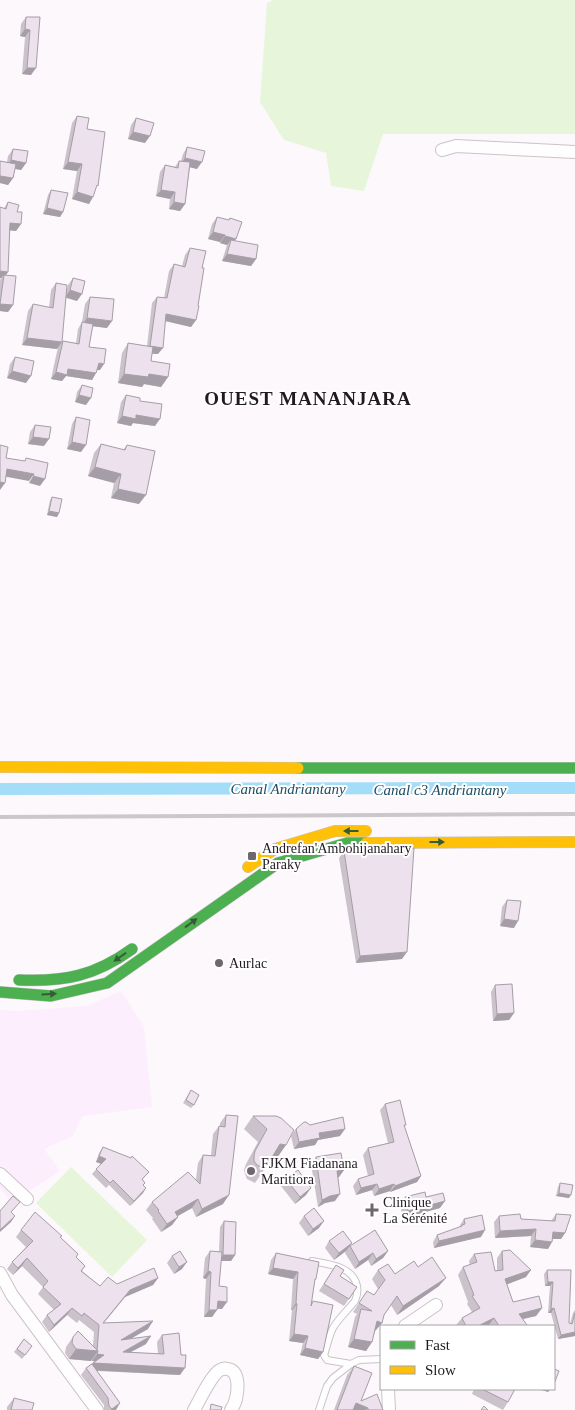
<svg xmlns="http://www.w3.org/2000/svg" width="575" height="1410" viewBox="0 0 575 1410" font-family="Georgia,serif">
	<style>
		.built { fill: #fdeefe }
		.green { fill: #e7f6db }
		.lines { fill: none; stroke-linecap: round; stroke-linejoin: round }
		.stream { stroke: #a4ddf8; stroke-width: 4 }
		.canal { stroke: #a4ddf8; stroke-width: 12 }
		.lane-casing { stroke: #c9c4c9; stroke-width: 8 }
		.street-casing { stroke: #c9c4c9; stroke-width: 14 }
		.fast-casing { stroke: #c9c4c9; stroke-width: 12 }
		.slow-casing { stroke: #c9c4c9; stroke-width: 12 }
		.lane { stroke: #fffeff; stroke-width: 6 }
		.street { stroke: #fffeff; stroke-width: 12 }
		.fast { stroke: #4caf50; stroke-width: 11 }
		.slow { stroke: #ffc107; stroke-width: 11 }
		.rail { stroke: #cac8ca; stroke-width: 4 }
		.wall { fill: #cbc2cc }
		.shaded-wall { fill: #a59ea6 }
		.building { fill: #ece1ed; stroke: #a59ea6 }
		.oneway { fill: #345d36 }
		.poi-dot { fill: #6e686e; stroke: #fff; stroke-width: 2 }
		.labels { text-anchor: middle; stroke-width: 4; stroke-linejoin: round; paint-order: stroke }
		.poi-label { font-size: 14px; fill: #211a21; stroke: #fff; text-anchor: start }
		.water-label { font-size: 15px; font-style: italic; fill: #204f63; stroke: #fff }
		.district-label { font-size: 19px; font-weight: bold; letter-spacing: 1px; fill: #211a21; stroke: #fff }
	</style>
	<rect width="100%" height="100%" fill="#fcf8fc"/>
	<polygon class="built" points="121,991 144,1027 152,1107 82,1116 73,1136 44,1149 60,1171 12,1202 0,1189 0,1010 18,1011 87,1006"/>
	<g class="green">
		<polygon points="273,0 575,0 575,134 383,134 364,191 331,186 326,153 284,140 260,102 267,3"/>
		<polygon points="71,1167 147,1240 112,1277 36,1203"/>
	</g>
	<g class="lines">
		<polyline class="stream" points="95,789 575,790"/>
		<polyline class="canal" points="0,789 575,788"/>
		<defs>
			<g id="lane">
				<path d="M 312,1261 C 328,1264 353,1266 357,1286 C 358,1291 357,1296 355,1301 C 348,1310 338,1319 333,1328 C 329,1336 327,1346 324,1355 L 327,1360 L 351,1364"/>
				<polyline points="319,1410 327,1386 333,1378 351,1364 359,1360 381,1359"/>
			</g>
			<g id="street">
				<polyline points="442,150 456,146 575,152"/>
				<polyline points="0,1174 27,1199"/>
				<polyline points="0,1273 12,1295 97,1410"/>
				<polyline points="405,1326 436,1305"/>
				<polyline points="388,1389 389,1410"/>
				<path d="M 194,1410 C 199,1401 212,1374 220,1370 C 222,1369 225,1368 227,1369 C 240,1370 238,1390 236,1399 C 235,1403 233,1407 231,1410"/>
			</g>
			<g id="fast">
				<polyline points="298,768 575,768"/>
				<path d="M 19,980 C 64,982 95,976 132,949"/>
				<polyline points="0,992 51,996 107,983 278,863 347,843 366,843"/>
			</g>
			<g id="slow">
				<polyline points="0,767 298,768"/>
				<polyline points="366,843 575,842"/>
				<polyline points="248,867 275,849 335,831 366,831"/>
			</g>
		</defs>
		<use href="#lane" class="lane-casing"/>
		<use href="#street" class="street-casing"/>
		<use href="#fast" class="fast-casing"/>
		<use href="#slow" class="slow-casing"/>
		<use href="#lane" class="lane"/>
		<use href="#street" class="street"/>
		<use href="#fast" class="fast"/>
		<use href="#slow" class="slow"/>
		<polyline class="rail" points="0,817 575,814"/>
	</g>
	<g class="wall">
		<polygon points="26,17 40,17 31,75 22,74 25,37 20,36 21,24"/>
		<polygon points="77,116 87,129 96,188 89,204 72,199 77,171 63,169 72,123"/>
		<polygon points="136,118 145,143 128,139 131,125"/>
		<polygon points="187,147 197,169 190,167 185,204 180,211 169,209 170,199 156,196 160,172 165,165 175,167 179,161 181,161 183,154"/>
		<polygon points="13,149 26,163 21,170 15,169 13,178 8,185 0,183 0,161 7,162 8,156"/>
		<polygon points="51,190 63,212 60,217 43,214 48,195"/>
		<polygon points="8,202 17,212 21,224 16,231 10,230 6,275 13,305 8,312 0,311 0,280 1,278 4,208"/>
		<polygon points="217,217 228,220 230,218 235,241 256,259 251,266 222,261 227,245 220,243 220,242 208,239 212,224"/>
		<polygon points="190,248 202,268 196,320 191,327 165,321 158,354 152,354 151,361 168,377 161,387 144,384 142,387 118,383 122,353 128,343 147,346 152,303 157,297 164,298 169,271 174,264 182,266 185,255"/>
		<polygon points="73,278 77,301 66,298 57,349 22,345 28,311 33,304 49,308 51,290 56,283 67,289 68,285"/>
		<polygon points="90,297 107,328 93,326 89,347 100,370 97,370 96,373 92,380 66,376 62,381 51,379 58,347 63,341 76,343 78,329 82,322 85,304"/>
		<polygon points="15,357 26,383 7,378 10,364"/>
		<polygon points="82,385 86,405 75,402 77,392"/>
		<polygon points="126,395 140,401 155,426 133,423 131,426 117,423 121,402"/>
		<polygon points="76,417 81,452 67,449 72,424"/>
		<polygon points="35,425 44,446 28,444 30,432"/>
		<polygon points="101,444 123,450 127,445 139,504 111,498 114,483 88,476 94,453"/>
		<polygon points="52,497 59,513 57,517 47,515 50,500"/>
		<polygon points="344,851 402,959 356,963 339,858"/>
		<polygon points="507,900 514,928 500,926 502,907"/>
		<polygon points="495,985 514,1013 509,1020 493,1021 491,992"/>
		<polygon points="191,1090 194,1105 191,1108 183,1103"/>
		<polygon points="385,1104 404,1127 421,1176 417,1182 390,1192 390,1191 374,1196 372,1190 356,1195 353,1186 358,1179 368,1176 363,1155 368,1148 388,1143 380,1110"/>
		<polygon points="226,1115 223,1204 196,1217 192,1208 177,1216 178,1217 172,1225 161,1232 152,1219 153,1218 146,1210 152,1202 196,1179 198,1163 203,1155 211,1155 213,1134 219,1126 220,1126 220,1123"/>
		<polygon points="253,1116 276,1116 277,1158 272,1158 255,1183 247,1179 245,1174 244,1170 246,1164 258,1142 244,1129"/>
		<polygon points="310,1125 340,1136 318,1140 315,1145 294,1149 291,1136 296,1129"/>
		<polygon points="103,1147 149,1172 142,1180 145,1183 143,1185 143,1193 130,1206 109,1185 106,1188 92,1174 101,1164 96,1162 99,1153"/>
		<polygon points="316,1157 344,1170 338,1178 335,1201 325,1203 318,1207 311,1164"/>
		<polygon points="286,1179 306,1195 295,1204 281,1186"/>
		<polygon points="560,1183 569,1198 556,1196 558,1187"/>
		<polygon points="405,1197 426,1197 440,1208 403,1218 400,1204"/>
		<polygon points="556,1214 565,1233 561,1239 553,1239 548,1249 530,1247 531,1236 495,1238 494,1222 499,1216 521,1219 551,1221"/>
		<polygon points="304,1216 319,1228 308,1236 299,1223"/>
		<polygon points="464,1219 481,1237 434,1248 433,1242 437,1235 460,1227 460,1225"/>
		<polygon points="224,1221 235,1255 231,1261 221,1261 219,1286 222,1309 217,1309 212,1317 204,1317 206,1279 203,1278 205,1258 210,1251 219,1252 220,1227"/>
		<polygon points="21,1230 60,1237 78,1254 76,1257 85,1266 82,1271 100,1286 158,1278 153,1285 125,1297 104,1323 148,1329 130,1339 146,1344 130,1352 158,1354 157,1342 162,1335 180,1375 97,1371 115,1410 104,1410 104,1405 81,1375 86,1368 95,1361 92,1361 92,1360 91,1361 69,1359 65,1353 66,1347 73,1337 93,1346 94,1332 79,1320 77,1323 67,1315 49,1332 42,1322 47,1315 54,1310 38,1294 43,1287 22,1266 13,1275 7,1269 12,1262 26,1247 16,1237"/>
		<polygon points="329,1241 350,1246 388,1251 383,1258 371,1266 368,1260 355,1269 345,1253 346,1251 334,1260 325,1248"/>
		<polygon points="502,1251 526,1277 507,1284 513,1302 542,1308 536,1316 523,1319 526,1326 457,1326 456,1325 462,1318 472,1312 467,1304 468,1302 458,1275 463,1267 470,1265 469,1261 474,1254 495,1271 497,1270 497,1258"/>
		<polygon points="276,1253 316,1279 314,1281 311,1305 323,1352 318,1359 300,1355 303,1343 289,1341 292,1310 291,1310 293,1279 268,1274 271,1260"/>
		<polygon points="172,1256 182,1269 174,1274 167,1263"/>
		<polygon points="336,1265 340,1276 357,1287 344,1306 319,1291"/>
		<polygon points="418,1267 439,1286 397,1315 391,1305 384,1315 382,1323 375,1331 372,1342 366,1351 348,1347 355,1317 357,1314 353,1312 367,1291 374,1295 378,1289 372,1279 378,1270 395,1274"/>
		<polygon points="547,1270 571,1270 569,1323 570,1324 573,1313 575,1310 575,1336 558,1339 551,1313 548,1313 550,1286 545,1286 544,1274"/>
		<polygon points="24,1339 32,1346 22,1359 14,1352"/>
		<polygon points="354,1366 361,1401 383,1410 334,1410 347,1375"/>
		<polygon points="474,1389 515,1389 508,1402 503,1410 472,1394"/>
		<polygon points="14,1398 32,1410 7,1410 7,1407"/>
	</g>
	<g class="shaded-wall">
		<polygon points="25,29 30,30 25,37 20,36"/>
		<polygon points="27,68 36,68 31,75 22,74"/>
		<polygon points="133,132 150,136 145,143 128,139"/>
		<polygon points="185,158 202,162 197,169 180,165"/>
		<polygon points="11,160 26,163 21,170 6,167"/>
		<polygon points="68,162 82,164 77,171 63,169"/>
		<polygon points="0,176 13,178 8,185 0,183"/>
		<polygon points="161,190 175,192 170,199 156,196"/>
		<polygon points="77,192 93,197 89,204 72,199"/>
		<polygon points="174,202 185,204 180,211 169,209"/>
		<polygon points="47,208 63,212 60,217 43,214"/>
		<polygon points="10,223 21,224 16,231 6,230"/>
		<polygon points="213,232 225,235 220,242 208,239"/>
		<polygon points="225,236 236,239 231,246 231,240 227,245 220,243"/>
		<polygon points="227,254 256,259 251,266 222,261"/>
		<polygon points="0,271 8,272 4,278 4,275 1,278 0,278"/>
		<polygon points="70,290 82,294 77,301 65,297"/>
		<polygon points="0,304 13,305 8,312 0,311"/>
		<polygon points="166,314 196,320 191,327 161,320"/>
		<polygon points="87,318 112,321 107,328 82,325"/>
		<polygon points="27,338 62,342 57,349 22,345"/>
		<polygon points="150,346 163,348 158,354 146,353"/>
		<polygon points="99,363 104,364 100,370 94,370"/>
		<polygon points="68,369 96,373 92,380 66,376 62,381 51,379 56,372"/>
		<polygon points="12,371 31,376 26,383 7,378"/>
		<polygon points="124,374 149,374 168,377 161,387 144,384 142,387 118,383"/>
		<polygon points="79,395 91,398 86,405 75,402"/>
		<polygon points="136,415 160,419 155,426 133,423 131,426 117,423 122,416"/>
		<polygon points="33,437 49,439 44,446 28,444"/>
		<polygon points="72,442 86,445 81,452 67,449"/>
		<polygon points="95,467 121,474 114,483 88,476"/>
		<polygon points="7,469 34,474 29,481 2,476"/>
		<polygon points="33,476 45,479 40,486 29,483"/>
		<polygon points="0,482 5,483 0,490"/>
		<polygon points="118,489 146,495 139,504 111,498"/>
		<polygon points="49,511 59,513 57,517 47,515"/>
		<polygon points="504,919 518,921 514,928 500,926"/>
		<polygon points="407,952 402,959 356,963 360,956"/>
		<polygon points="514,1013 509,1020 493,1021 497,1014"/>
		<polygon points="345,1129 340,1136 318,1140 315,1145 294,1149 299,1142 319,1133"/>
		<polygon points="280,1144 286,1145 277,1158 271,1157"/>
		<polygon points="99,1156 106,1159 102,1164 96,1162"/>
		<polygon points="344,1170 339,1177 333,1178 337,1171"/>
		<polygon points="421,1176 417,1182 390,1192 395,1186"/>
		<polygon points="377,1184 372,1190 356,1195 361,1188"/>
		<polygon points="394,1184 390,1191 374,1196 379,1189"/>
		<polygon points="146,1188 143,1193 130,1206 134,1201"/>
		<polygon points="311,1188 306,1195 295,1204 300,1197"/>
		<polygon points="559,1193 571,1195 569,1198 556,1196"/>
		<polygon points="340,1194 335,1201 325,1203 318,1207 322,1200 330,1196"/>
		<polygon points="229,1195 223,1204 196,1217 202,1209"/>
		<polygon points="198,1199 192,1208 169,1221 175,1212"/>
		<polygon points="445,1201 440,1208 403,1218 408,1211"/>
		<polygon points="15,1216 11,1222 0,1232 0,1230"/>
		<polygon points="178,1217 172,1225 161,1232 167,1224"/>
		<polygon points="324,1221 319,1228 308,1236 313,1229"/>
		<polygon points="536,1229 531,1236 495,1238 500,1231"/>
		<polygon points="485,1230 481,1237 434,1248 439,1241"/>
		<polygon points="553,1232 565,1233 561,1239 549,1239"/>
		<polygon points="535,1240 552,1242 548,1249 530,1247"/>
		<polygon points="352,1243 346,1251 334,1260 339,1253"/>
		<polygon points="388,1251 383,1258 371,1266 376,1259"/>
		<polygon points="373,1253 368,1260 355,1269 359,1262"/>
		<polygon points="223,1255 235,1255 231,1261 219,1261"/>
		<polygon points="27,1258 22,1266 13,1275 18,1268"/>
		<polygon points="187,1262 182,1269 174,1274 179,1267"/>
		<polygon points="273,1268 298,1272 293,1279 268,1274"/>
		<polygon points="531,1270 526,1277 500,1287 505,1279"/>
		<polygon points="208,1271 211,1272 206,1279 203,1278"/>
		<polygon points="158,1278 153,1285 125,1297 98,1330 130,1290"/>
		<polygon points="446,1278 439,1286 397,1315 403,1306"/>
		<polygon points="548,1282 553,1282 550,1286 545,1286"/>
		<polygon points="218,1301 227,1302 222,1309 213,1308"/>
		<polygon points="296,1303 297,1304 292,1310 291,1310"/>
		<polygon points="72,1308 67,1315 49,1332 54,1325"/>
		<polygon points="542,1308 536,1316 514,1321 519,1314"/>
		<polygon points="554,1308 551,1313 548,1313 551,1309"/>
		<polygon points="209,1310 217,1310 212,1317 204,1317"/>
		<polygon points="494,1318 488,1326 478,1326"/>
		<polygon points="153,1321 148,1329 116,1347 121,1340"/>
		<polygon points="377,1321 382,1323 375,1331 371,1330"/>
		<polygon points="575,1332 575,1336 558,1339 561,1335"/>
		<polygon points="294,1334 308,1336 303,1343 289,1341"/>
		<polygon points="151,1336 146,1344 118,1359 123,1352"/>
		<polygon points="354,1339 372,1342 366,1351 348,1347"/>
		<polygon points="305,1348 323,1352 318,1359 300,1355"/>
		<polygon points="76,1349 98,1351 91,1361 69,1359"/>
		<polygon points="97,1354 104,1355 99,1362 92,1361"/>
		<polygon points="93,1363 185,1368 180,1375 88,1370"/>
		<polygon points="538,1389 551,1389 548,1392"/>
		<polygon points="120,1403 116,1410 111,1410 112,1409"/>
		<polygon points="356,1403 368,1408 366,1410 351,1410"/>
	</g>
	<g class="building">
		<polygon points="26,17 40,17 36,68 27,68 30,30 25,29"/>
		<polygon points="77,116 89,118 87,129 105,132 98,186 97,185 93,197 77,192 82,164 68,162"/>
		<polygon points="136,118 154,123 150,136 133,132"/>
		<polygon points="187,147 205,151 202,162 185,158"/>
		<polygon points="13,149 28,151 26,163 11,160"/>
		<polygon points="0,161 16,164 13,178 0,176"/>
		<polygon points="179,161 190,162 185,204 174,202 175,192 161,190 165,165 178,168"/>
		<polygon points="51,190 68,193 63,212 47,208"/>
		<polygon points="8,202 19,205 17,212 22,212 21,224 10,223 8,272 0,271 0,207 6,209"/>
		<polygon points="217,217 229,220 230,218 242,222 236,239 225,236 225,235 213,232"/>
		<polygon points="231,240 258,245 256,259 227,254"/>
		<polygon points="190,248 206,251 202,268 204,268 198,306 199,306 196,320 166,314 163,348 150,346 157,297 167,298 174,264 185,267"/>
		<polygon points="4,275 16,276 13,305 0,304"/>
		<polygon points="73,278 85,281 82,294 70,290"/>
		<polygon points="56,283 67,285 62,342 27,338 33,304 53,308"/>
		<polygon points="90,297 114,299 112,321 87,318"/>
		<polygon points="82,322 93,324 89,347 106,349 104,364 99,363 96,373 68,369 67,375 56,372 63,341 79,344"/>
		<polygon points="128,343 153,347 151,361 170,364 168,377 149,374 148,377 124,374"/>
		<polygon points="15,357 34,361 31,376 12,371"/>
		<polygon points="82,385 93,388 91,398 79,395"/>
		<polygon points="126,395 140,398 140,401 162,404 160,419 136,415 136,419 122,416"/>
		<polygon points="76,417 90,420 86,445 72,442"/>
		<polygon points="35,425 51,427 49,439 33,437"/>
		<polygon points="101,444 125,450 127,445 155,451 146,495 118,489 121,474 95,467"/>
		<polygon points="0,445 8,447 6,458 25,461 26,458 48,463 45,479 33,476 34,474 7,469 5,483 0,482"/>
		<polygon points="52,497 62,499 59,513 49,511"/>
		<polygon points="366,848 414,848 407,952 360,956 344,851"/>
		<polygon points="507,900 521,901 518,921 504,919"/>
		<polygon points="512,984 514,1013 497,1014 495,985"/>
		<polygon points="191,1090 199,1095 194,1105 186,1100"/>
		<polygon points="400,1100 406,1125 404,1125 421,1176 395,1186 394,1184 379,1189 377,1184 361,1188 358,1179 374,1174 368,1148 394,1142 385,1104"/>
		<polygon points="226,1115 238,1116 229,1195 202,1209 198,1199 175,1212 178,1217 167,1224 158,1211 159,1210 152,1202 188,1172 200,1184 203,1155 215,1156 219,1126 225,1127"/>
		<polygon points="253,1116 276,1116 281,1118 294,1130 286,1145 280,1144 265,1169 257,1165 254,1161 254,1156 255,1151 267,1129"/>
		<polygon points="343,1117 345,1129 319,1133 320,1138 299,1142 296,1129 304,1122 306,1122 310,1125"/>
		<polygon points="103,1147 131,1158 132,1156 149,1172 142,1179 145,1183 143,1185 146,1188 134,1201 113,1180 110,1183 96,1169 106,1159 99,1156"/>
		<polygon points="341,1153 344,1170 337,1171 340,1194 330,1196 322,1200 316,1157"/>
		<polygon points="298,1170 311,1188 300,1197 286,1179"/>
		<polygon points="560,1183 573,1185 571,1195 559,1193"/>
		<polygon points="425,1192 426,1197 443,1193 445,1201 408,1211 405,1197"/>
		<polygon points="13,1196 20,1202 11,1212 15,1216 0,1230 0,1211"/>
		<polygon points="314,1208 324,1221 313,1229 304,1216"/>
		<polygon points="35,1212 62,1236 60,1237 78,1254 76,1257 85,1266 81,1271 100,1286 108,1277 117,1284 154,1268 158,1278 130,1290 103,1323 153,1321 121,1340 151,1336 123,1352 164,1354 162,1335 179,1333 181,1355 186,1355 185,1368 93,1363 104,1355 97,1354 98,1351 97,1351 99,1325 84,1313 82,1316 72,1308 54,1325 47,1315 61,1304 43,1287 48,1281 27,1258 18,1268 12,1262 33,1241 21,1230"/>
		<polygon points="520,1214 521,1219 555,1221 556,1214 571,1215 565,1233 553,1232 552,1242 535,1240 536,1229 500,1231 499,1216"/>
		<polygon points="482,1215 485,1230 439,1241 437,1235 462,1226 462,1225 465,1224 464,1219"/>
		<polygon points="224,1221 236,1222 235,1255 223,1255"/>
		<polygon points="375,1230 388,1251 376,1259 373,1253 359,1262 350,1246"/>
		<polygon points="343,1231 352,1243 339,1253 329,1241"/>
		<polygon points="510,1250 531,1270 505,1279 513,1302 539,1296 542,1308 519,1314 527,1325 525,1326 499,1326 494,1318 478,1326 466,1326 462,1318 480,1308 472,1296 474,1295 463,1267 477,1262 474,1254 491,1252 495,1271 503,1270 502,1251"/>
		<polygon points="180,1251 187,1262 179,1267 172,1256"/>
		<polygon points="210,1251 222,1252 219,1286 227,1287 227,1302 218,1301 217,1310 209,1310 211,1272 208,1271"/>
		<polygon points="276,1253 319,1262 316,1279 315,1279 311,1306 313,1301 333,1305 323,1352 305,1348 308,1336 294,1334 297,1304 296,1303 298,1272 273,1268"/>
		<polygon points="432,1257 446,1278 403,1306 397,1296 384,1315 382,1323 377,1321 372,1342 354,1339 361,1309 372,1311 359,1303 367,1291 374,1295 385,1280 378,1270 388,1264 395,1274 414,1261 418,1267"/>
		<polygon points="336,1265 344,1270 340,1276 357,1287 349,1299 324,1284"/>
		<polygon points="547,1270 571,1270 569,1323 572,1324 575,1313 575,1332 561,1335 554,1308 551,1309 553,1282 548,1282"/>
		<polygon points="78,1331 98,1351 76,1349 72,1343 73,1337"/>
		<polygon points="24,1339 32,1346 25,1355 17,1349"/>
		<polygon points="92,1364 120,1403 112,1409 109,1406 108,1398 86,1368"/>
		<polygon points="354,1366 372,1373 361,1401 377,1394 383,1410 368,1410 368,1408 356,1403 353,1410 337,1410"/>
		<polygon points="554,1369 559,1371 554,1384"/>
		<polygon points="482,1389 515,1389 508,1402"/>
		<polygon points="14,1398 34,1403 32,1410 11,1410"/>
		<polygon points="211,1404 222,1407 221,1410 210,1410"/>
		<polygon points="484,1406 488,1410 481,1410"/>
	</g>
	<defs><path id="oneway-solid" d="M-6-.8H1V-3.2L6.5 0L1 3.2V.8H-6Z" transform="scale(1.25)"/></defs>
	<g class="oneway">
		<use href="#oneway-solid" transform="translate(351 831) rotate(180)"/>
		<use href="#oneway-solid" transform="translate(437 842)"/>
		<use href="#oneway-solid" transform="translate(191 923) rotate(-36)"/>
		<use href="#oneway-solid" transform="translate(120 957) rotate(145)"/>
		<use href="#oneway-solid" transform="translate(49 994) rotate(-3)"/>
	</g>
	<g class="poi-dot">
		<rect x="247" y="851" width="10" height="10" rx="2.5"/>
		<circle cx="219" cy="963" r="5"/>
		<circle cx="251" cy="1171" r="5"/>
		<path d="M369.5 1202.5h5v5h5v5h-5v5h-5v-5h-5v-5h5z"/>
	</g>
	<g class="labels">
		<g class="poi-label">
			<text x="262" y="853">Andrefan'Ambohijanahary<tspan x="262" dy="16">Paraky</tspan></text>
			<text x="229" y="968">Aurlac</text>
			<text x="261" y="1168">FJKM Fiadanana<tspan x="261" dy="16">Maritiora</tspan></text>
			<text x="383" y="1207">Clinique<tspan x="383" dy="16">La Sérénité</tspan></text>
		</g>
		<g class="water-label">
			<text x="288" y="794">Canal Andriantany</text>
			<text x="440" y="795">Canal c3 Andriantany</text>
		</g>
		<g class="district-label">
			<text x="308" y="405">OUEST MANANJARA</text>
		</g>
	</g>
	<rect x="380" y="1325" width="175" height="65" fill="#ffffff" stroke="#a6a3a6"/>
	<rect x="390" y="1341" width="25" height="8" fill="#4caf50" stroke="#a6a3a6"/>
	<text x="425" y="1350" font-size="15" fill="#211a21">Fast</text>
	<rect x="390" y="1366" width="25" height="8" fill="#ffc107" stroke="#a6a3a6"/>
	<text x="425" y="1375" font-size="15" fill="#211a21">Slow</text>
</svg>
